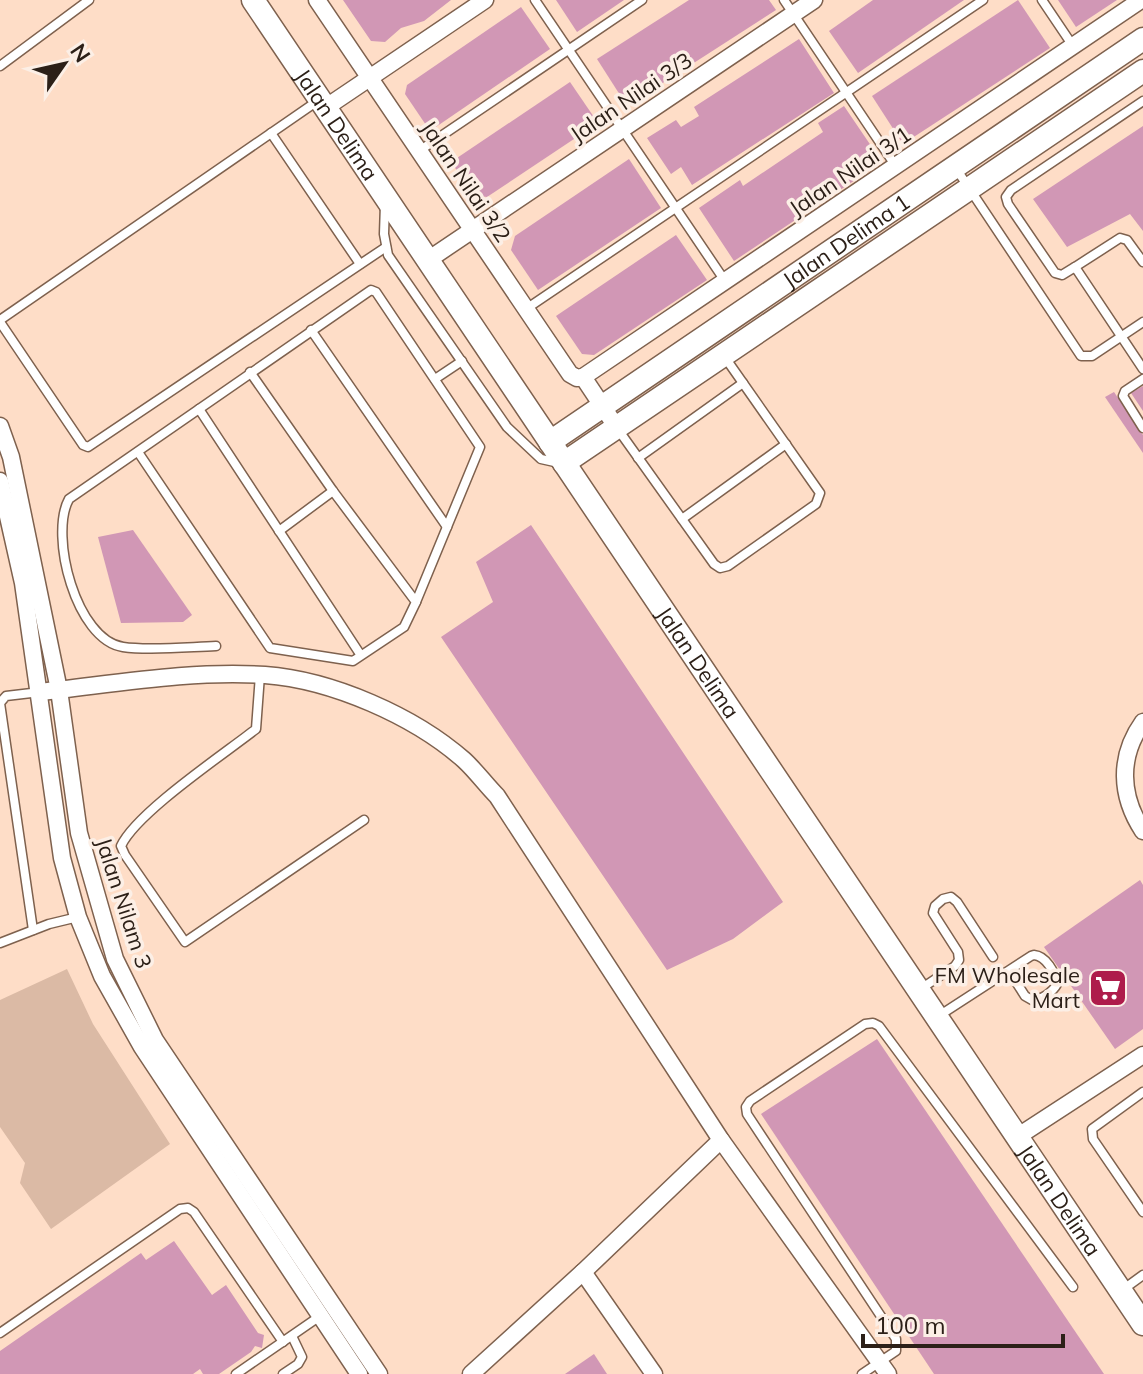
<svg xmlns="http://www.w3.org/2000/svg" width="1143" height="1374" viewBox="0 0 1143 1374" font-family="Mulish,sans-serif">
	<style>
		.green { fill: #dbbaa5 }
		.building { fill: #d197b5 }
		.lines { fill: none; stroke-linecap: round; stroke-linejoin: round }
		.lane-casing { stroke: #7e614e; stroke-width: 11 }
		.street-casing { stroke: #7e614e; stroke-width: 19 }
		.secondary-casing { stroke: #7e614e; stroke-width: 25 }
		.lane { stroke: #fff; stroke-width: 8 }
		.street { stroke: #fff; stroke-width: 16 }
		.secondary { stroke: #fff; stroke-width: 22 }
		.labels { text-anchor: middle; stroke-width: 7; stroke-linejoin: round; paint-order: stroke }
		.street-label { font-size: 22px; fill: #2c2018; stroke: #fcefe6 }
		.poi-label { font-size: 22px; fill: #2c2018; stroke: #fcefe6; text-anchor: end }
	</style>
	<rect width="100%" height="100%" fill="#feddc7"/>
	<polygon class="green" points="67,969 93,1024 170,1144 51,1229 20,1183 25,1163 0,1127 0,1000"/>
	<g class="building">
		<polygon points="343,0 451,0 424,21 401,28 385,42 371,41"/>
		<polygon points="556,0 624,0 577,32"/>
		<polygon points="689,0 769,0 776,10 627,106 597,59"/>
		<polygon points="873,0 964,0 858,73 829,31"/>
		<polygon points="1018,0 1050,48 903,144 872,96"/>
		<polygon points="1058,0 1117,0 1076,27"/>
		<polygon points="521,7 550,49 430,131 405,94 407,85"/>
		<polygon points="799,39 834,93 692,185 681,167 671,174 647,138 676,120 681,127 699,116 694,107"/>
		<polygon points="570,82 598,123 487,197 474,195 451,162"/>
		<polygon points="844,106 882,162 734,261 699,208 740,180 743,186 823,132 818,123"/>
		<polygon points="1143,126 1143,231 1130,214 1067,247 1033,199"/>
		<polygon points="629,159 661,208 538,290 511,250 515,236"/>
		<polygon points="676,235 707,280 594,355 582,354 556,316"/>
		<polygon points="1143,386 1143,411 1131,393"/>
		<polygon points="1114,392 1143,435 1143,453 1105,397"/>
		<polygon points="531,525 783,902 733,939 667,970 441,637 493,602 476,562"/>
		<polygon points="133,530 192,615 183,622 121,623 98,537"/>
		<polygon points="1140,880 1143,885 1143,1029 1115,1049 1044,947"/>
		<polygon points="877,1039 1104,1374 934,1374 761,1114"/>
		<polygon points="174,1241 212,1295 226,1285 258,1333 264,1335 262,1348 255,1346 251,1352 219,1374 203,1374 200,1369 193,1374 0,1374 0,1351 141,1253 146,1260"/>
		<polygon points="594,1354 607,1374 565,1374"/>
	</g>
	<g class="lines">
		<defs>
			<g id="lane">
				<polyline points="535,0 725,281"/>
				<polyline points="784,0 895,165"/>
				<polyline points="1042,0 1073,46"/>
				<polyline points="0,66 89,0"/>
				<polyline points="1143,101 1011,190 1006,197 1008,204 1055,273 1062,275 1075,267 1143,369"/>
				<polyline points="271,133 360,264"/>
				<polyline points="419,151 642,0"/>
				<polyline points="955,167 1081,356 1092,356 1143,322"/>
				<polyline points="385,204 384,234 388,255 507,427 541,459 559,463"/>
				<polyline points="1075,267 1120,238 1127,240 1143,262"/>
				<polyline points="526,309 983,0"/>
				<polyline points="0,320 319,100"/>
				<polyline points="0,322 83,445 88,447 386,247"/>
				<polyline points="311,330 447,527"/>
				<polyline points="435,379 462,361"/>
				<polyline points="1143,379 1125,391 1123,396 1143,428"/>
				<polyline points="199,409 360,654"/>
				<polyline points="617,428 714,564 720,568 728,566 816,504 820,493 724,356"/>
				<polyline points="138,452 270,648 353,661 404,627 416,602 333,491 250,372"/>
				<polyline points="638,458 743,383"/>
				<polyline points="682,519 786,444"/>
				<polyline points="279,531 333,491"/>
				<path d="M 216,646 C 188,647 149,651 123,647 C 76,640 49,535 69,499 L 371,290 L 376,292 L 480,447 L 416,602"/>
				<path d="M 260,675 L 256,729 C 224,754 136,813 121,846 L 125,855 L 185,942 L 364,820"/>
				<polyline points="33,930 0,703 6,696 40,692"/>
				<polyline points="0,943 49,924 78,917"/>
				<polyline points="919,990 955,966 959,960 958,952 933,913 935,906 943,899 951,897 957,902 993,957"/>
				<path d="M 937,1017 L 1031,956 L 1034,955 C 1046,956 1055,972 1057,984 C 1053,992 1041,1000 1032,1000 L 1025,996 L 1009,971"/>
				<polyline points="1143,1092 1092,1129 1093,1139 1143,1212"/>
				<polyline points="1121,1291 1143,1275"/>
				<polyline points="0,1333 180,1209 188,1208 194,1212 283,1342"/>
				<polyline points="236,1374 323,1314"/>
				<polyline points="283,1374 298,1364 302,1357 292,1336"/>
				<polyline points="862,1374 896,1351 896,1339 747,1114 746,1107 750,1101 865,1024 873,1023 879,1026 1073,1287"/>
			</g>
			<g id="street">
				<polyline points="317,0 570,374 577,378 583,377"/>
				<polyline points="325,108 485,0"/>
				<polyline points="428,260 814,0"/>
				<polyline points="583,377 1141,0"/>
				<polyline points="583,377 617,428"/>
				<polyline points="0,426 11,457 59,690 79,833 115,959 155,1040 379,1374"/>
				<polyline points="0,481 23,583 62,858 78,917 102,976 142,1047 359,1374"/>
				<path d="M 40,692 C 114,684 191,670 265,675 C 332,680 414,716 464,760 C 476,771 486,785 497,796 L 721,1140 L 888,1374"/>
				<path d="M 1143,722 C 1118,757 1120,796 1143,831"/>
				<polyline points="1017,1137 1143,1055"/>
				<polyline points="583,1272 654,1374"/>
				<polyline points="471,1374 583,1272 721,1140"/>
			</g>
			<g id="secondary">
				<path id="s1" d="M 253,0 L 1143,1324"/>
				<path id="s2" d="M 550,442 L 1143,39"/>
				<polyline points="564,463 1143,71"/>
			</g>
		</defs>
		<use href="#lane" class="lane-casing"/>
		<use href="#street" class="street-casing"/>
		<use href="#secondary" class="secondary-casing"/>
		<use href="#lane" class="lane"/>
		<use href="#street" class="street"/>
		<use href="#secondary" class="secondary"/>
	</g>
	<defs>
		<symbol id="supermarket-square" viewBox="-11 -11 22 22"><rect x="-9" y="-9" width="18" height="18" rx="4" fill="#ae1c4b" stroke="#fcefe6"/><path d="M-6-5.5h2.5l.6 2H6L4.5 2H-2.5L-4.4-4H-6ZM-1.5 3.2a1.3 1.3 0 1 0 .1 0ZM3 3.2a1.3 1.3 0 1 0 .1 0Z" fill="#fff"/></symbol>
	</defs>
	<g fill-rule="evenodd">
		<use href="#supermarket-square" x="1086" y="966" width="44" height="44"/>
	</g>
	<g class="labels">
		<g class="street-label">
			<text transform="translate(631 97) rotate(-34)" y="8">Jalan Nilai 3/3</text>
			<text dy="8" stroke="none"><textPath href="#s1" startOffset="150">Jalan Delima</textPath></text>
			<text transform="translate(850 171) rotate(-34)" y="8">Jalan Nilai 3/1</text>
			<text transform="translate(466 181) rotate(56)" y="8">Jalan Nilai 3/2</text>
			<text dy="8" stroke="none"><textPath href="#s2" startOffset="358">Jalan Delima 1</textPath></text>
			<text dy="8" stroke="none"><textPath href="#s1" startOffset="798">Jalan Delima</textPath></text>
			<text transform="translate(124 903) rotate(72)" y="8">Jalan Nilam 3</text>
			<text dy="8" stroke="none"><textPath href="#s1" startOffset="1446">Jalan Delima</textPath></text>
		</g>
		<g class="poi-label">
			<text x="1080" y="983">FM Wholesale<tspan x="1080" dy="25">Mart</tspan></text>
		</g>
	</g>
	<g transform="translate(64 64) rotate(56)" stroke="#fcefe6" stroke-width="6" paint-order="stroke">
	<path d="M0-6L14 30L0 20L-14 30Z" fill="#2c2018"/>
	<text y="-12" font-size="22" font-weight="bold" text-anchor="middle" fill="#2c2018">N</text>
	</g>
	<path d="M863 1334v12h200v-12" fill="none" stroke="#2c2018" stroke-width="4"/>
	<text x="875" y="1334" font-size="24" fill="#2c2018" stroke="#fcefe6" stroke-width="6" paint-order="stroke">100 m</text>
</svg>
